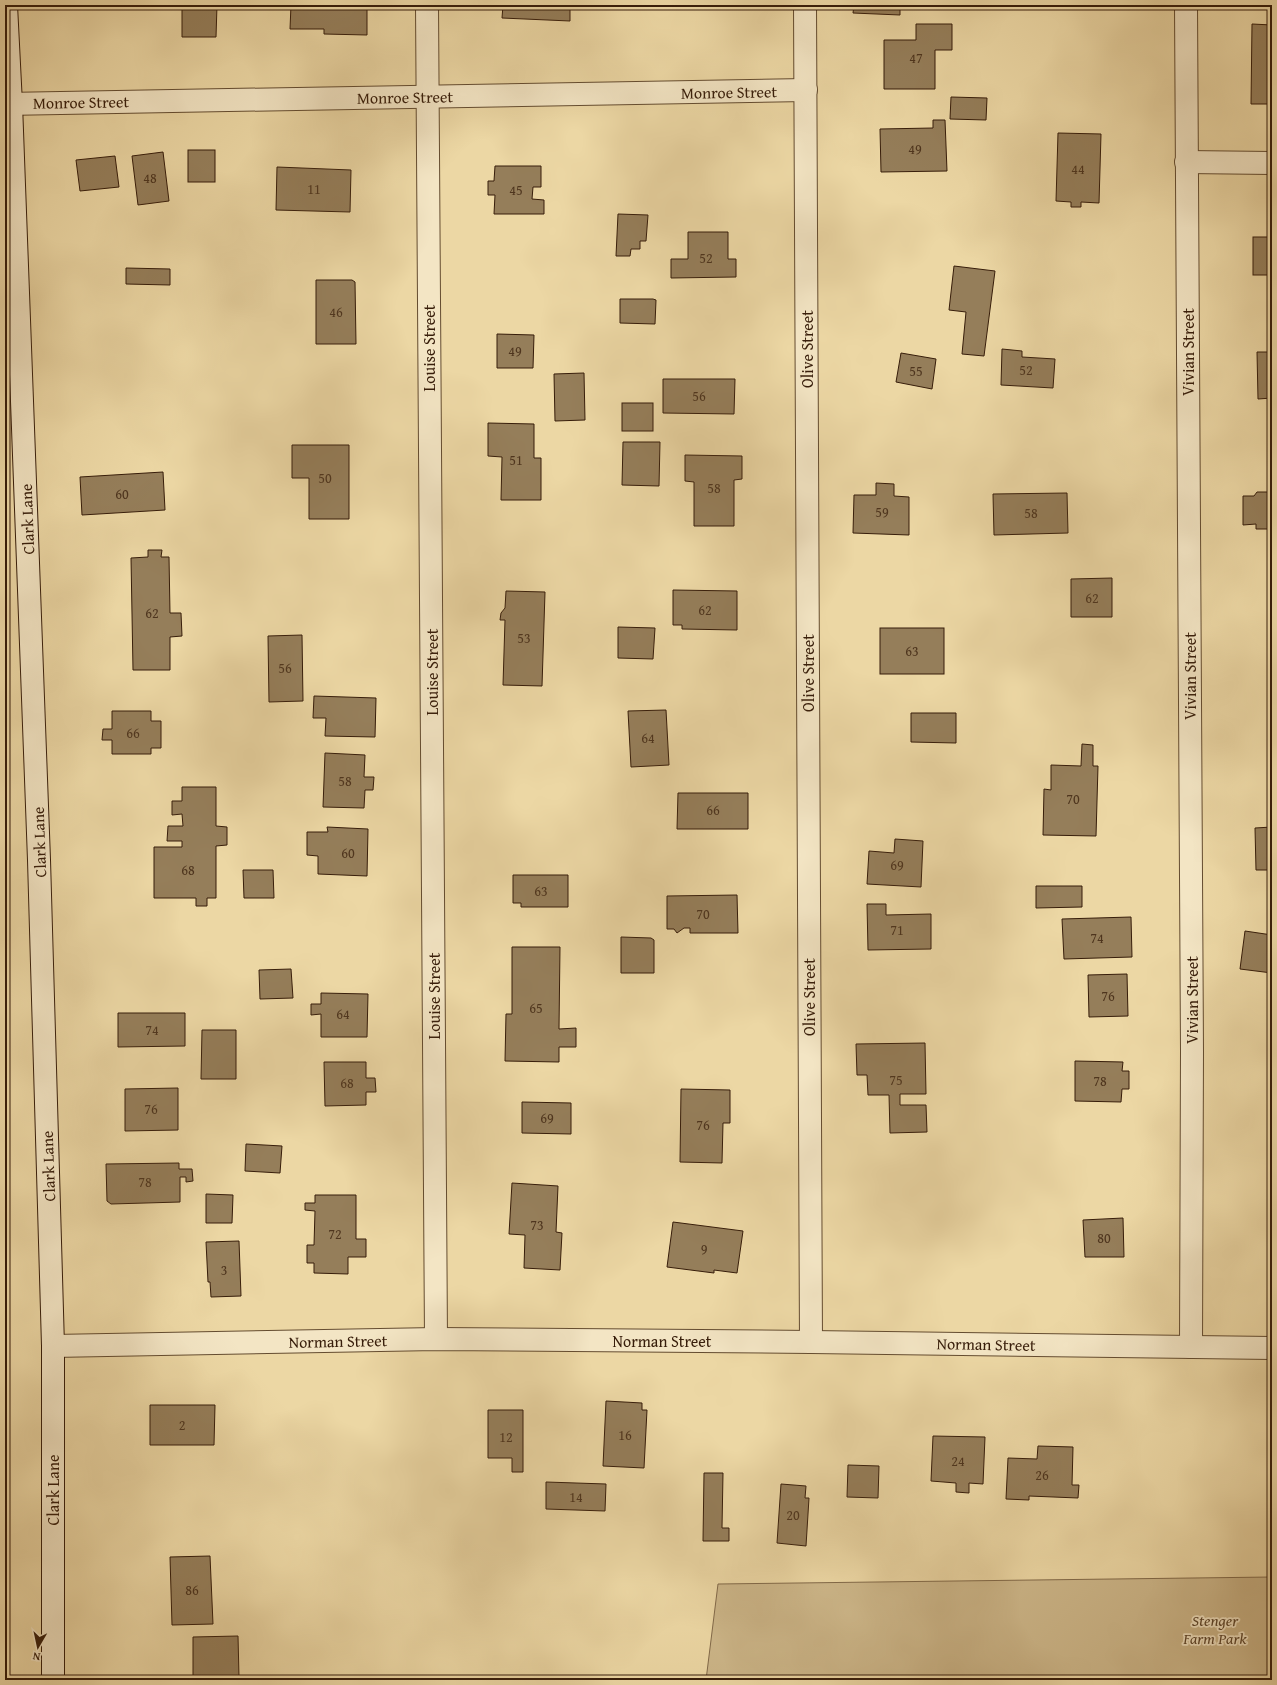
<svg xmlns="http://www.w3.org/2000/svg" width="1277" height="1685" viewBox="0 0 1277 1685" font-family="'Gentium Book Plus',serif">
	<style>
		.green { fill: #cdb78a; stroke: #826a4a }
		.building { fill: #957e5a; stroke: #371d0a }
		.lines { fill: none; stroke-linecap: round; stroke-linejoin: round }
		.minor-casing { stroke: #644c30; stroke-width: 24 }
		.secondary-casing { stroke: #371d0a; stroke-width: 24 }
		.minor { stroke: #f3e5c4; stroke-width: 22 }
		.secondary { stroke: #f3e5c4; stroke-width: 22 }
		.labels { text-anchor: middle; stroke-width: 3.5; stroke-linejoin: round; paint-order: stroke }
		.number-label { font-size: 14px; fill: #4e351e }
		.street-label { font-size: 16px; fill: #371d0a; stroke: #f3e5c4 }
		.park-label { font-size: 16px; font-style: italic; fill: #5c442a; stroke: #f3e5c4 }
	</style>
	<rect width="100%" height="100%" fill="#ecd7a4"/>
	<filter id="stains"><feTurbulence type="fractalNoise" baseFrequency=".005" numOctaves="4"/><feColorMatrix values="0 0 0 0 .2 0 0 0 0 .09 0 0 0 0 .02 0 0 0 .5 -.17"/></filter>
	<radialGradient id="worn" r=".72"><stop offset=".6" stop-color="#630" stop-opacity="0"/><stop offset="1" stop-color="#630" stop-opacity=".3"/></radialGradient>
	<polygon class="green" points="1272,1577 1272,1680 706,1680 718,1584"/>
	<g class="building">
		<polygon points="173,5 217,5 216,37 182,37 182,6"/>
		<polygon points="291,5 367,5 367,35 324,34 324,29 290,29"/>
		<polygon points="503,5 570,5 570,21 502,18"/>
		<polygon points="854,5 911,5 911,7 900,7 900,15 853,13"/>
		<polygon points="916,24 952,24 952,50 935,50 935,89 884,89 884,40 916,40"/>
		<polygon points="1252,24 1272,25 1272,104 1251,104"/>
		<polygon points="951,97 987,98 986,120 950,119"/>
		<polygon points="933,120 945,120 947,171 881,172 880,129 933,128"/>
		<polygon points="1058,133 1101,134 1099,203 1081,202 1081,207 1071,207 1071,202 1056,201"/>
		<rect x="188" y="150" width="27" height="32"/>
		<polygon points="163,152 169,201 138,205 132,156"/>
		<polygon points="115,156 119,187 80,191 76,160"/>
		<polygon points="495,166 541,166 541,187 533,187 532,199 544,200 544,214 494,214 495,195 488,195 488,181 494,181"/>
		<polygon points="277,167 351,170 350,212 276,210"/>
		<polygon points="618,214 648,215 646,241 640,241 640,249 631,249 630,256 616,256"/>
		<polygon points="688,232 728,232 728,259 736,259 736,277 671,278 671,259 688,259"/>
		<rect x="1253" y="237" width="19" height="38"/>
		<polygon points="954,266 995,271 984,356 962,354 966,312 949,310"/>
		<polygon points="126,268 170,269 170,285 126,284"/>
		<polygon points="316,280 352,280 355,282 356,344 316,344"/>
		<polygon points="620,299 653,299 656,300 655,324 620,323"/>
		<polygon points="497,334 534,335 533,368 497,368"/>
		<polygon points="1002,349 1022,351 1022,357 1055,359 1053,388 1001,385"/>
		<polygon points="1257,352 1272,352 1272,398 1258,399"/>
		<polygon points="901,353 936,359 932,389 896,382"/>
		<polygon points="584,373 585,420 555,421 554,374"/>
		<polygon points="663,379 735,379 734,414 663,413"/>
		<rect x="622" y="403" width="31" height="28"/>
		<polygon points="488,423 534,424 534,458 541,458 541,500 501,500 502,457 488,456"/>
		<polygon points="623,442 660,442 659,486 622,485"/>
		<polygon points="292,445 349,445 349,519 309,519 309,478 292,478"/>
		<polygon points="685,455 742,456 742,479 734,480 734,526 694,526 694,482 685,481"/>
		<polygon points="163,472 165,510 82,515 80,477"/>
		<polygon points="876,483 894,484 894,496 909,497 909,535 853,533 854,495 876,495"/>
		<polygon points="1257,492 1272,492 1272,529 1256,529 1256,524 1243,525 1243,496 1254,496"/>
		<polygon points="1067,493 1068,533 994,535 993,494"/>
		<polygon points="148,550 162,550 161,557 169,557 170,613 181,613 182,636 170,637 170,670 133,670 131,558 148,557"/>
		<polygon points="1112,578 1112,617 1071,617 1071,579"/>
		<polygon points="673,590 737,591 737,630 682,629 682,625 673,625"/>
		<polygon points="506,591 545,592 542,686 503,685 505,620 500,620 501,613 505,608"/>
		<polygon points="618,627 655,628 653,659 618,658"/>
		<rect x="880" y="628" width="64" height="46"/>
		<polygon points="302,635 303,701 269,702 268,636"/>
		<polygon points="314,696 376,698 375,737 325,736 326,718 313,718"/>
		<polygon points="666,710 669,765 631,767 628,711"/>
		<polygon points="112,711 151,711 151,721 161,721 161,748 151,748 151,754 112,754 112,740 102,740 103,729 112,729"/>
		<polygon points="911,713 956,713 956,743 911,742"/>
		<polygon points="1082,744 1093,745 1093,766 1098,766 1096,836 1043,835 1044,789 1051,790 1051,765 1081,766"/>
		<polygon points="325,753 365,755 364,777 374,777 373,790 365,790 364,808 323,807"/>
		<polygon points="182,787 216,787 216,826 227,827 227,845 216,846 216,898 207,898 207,906 196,906 196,898 154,898 154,847 182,847 182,841 167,841 168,826 183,826 182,814 172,815 172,801 182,801"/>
		<polygon points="678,793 748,793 748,829 677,829"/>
		<polygon points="327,827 368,829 367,876 318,874 318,856 307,855 307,832 328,832"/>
		<polygon points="1272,827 1272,870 1256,870 1255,828"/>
		<polygon points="895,839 923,841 921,887 867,884 869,851 894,853"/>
		<polygon points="243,870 273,870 274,898 244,898"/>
		<polygon points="513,875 568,875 568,907 521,907 521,903 513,903"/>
		<polygon points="1036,886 1082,886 1082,907 1036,908"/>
		<polygon points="737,895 738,933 690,933 690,928 684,928 677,933 674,929 667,929 667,896"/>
		<polygon points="867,904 886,904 886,915 931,914 931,949 868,950"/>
		<polygon points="1131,917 1132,957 1064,959 1062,919"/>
		<polygon points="1245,931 1272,935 1272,973 1240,969"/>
		<polygon points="621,937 651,938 654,940 654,973 621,973"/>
		<polygon points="512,947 560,947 559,1029 576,1028 576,1047 559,1047 559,1062 505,1061 506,1014 512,1014"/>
		<polygon points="291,969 293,998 260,999 259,970"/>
		<polygon points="1127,974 1128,1016 1089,1017 1088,975"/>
		<polygon points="321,993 368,994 367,1037 321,1037 321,1014 311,1015 311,1004 321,1004"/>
		<polygon points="118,1013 185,1013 185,1046 118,1047"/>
		<polygon points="202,1030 236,1030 236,1079 201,1079"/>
		<polygon points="925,1043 926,1094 900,1094 900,1105 926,1105 927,1132 890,1133 889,1095 868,1095 867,1075 857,1075 856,1044"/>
		<polygon points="1075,1061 1123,1062 1122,1071 1129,1071 1129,1089 1122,1089 1121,1102 1075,1101"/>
		<polygon points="324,1062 366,1062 366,1078 375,1078 376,1092 366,1092 366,1105 325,1106"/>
		<polygon points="178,1088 178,1130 125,1131 125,1089"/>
		<polygon points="681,1089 730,1090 730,1123 723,1123 722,1163 680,1162"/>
		<polygon points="522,1102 571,1103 571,1134 522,1133"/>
		<polygon points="246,1144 282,1146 280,1173 245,1171"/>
		<polygon points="179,1163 179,1169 192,1169 193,1181 186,1182 186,1177 180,1177 180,1202 111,1204 107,1201 106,1164"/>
		<polygon points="512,1183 558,1186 556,1232 562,1233 560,1270 524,1268 525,1235 509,1234"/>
		<polygon points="206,1194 233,1195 232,1223 206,1223"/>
		<polygon points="315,1195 356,1195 356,1239 366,1239 366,1257 348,1257 348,1274 314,1273 314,1263 307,1263 307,1245 314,1245 315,1211 305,1210 305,1203 315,1203"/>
		<polygon points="1123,1218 1124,1257 1085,1257 1083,1220"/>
		<polygon points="673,1222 743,1231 737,1273 714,1270 714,1273 667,1267"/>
		<polygon points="1270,1225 1272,1226 1272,1271 1269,1270"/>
		<polygon points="239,1241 241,1296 211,1297 210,1282 208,1282 206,1242"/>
		<polygon points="606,1401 642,1403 642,1410 647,1410 644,1468 603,1466"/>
		<polygon points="150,1405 215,1405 214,1445 150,1445"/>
		<polygon points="488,1410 523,1410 523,1472 512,1472 512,1458 488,1458"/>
		<polygon points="933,1436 985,1437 983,1484 969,1483 969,1493 956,1492 956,1483 931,1481"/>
		<polygon points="1038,1446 1073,1447 1072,1485 1079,1485 1078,1498 1029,1496 1029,1500 1006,1499 1008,1458 1037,1459"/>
		<polygon points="848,1465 879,1466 878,1498 847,1497"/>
		<polygon points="704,1473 723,1473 722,1528 729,1528 729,1541 703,1541"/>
		<polygon points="546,1482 606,1484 605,1511 546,1509"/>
		<polygon points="781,1484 806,1486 805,1498 809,1498 806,1546 777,1543"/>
		<polygon points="210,1556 213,1624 172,1625 170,1557"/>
		<polygon points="238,1636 239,1677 193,1677 193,1637"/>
	</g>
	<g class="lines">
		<defs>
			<g id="minor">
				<polyline points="427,5 436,1339"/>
				<polyline points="805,5 811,1342"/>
				<polyline points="1186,5 1192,1051 1191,1347"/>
				<polyline points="5,104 806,90"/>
				<polyline points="1186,162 1272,163"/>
				<polyline points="53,1346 436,1339 811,1342 1272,1348"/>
			</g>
			<polyline id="secondary" points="6,5 11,104 39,860 53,1346 53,1680"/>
		</defs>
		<use href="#minor" class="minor-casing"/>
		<use href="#secondary" class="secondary-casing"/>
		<use href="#minor" class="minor"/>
		<use href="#secondary" class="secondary"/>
	</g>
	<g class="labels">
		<g class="number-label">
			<text x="916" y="63">47</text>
			<text x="915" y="154">49</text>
			<text x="1078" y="174">44</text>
			<text x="150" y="183">48</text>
			<text x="314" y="194">11</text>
			<text x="516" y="195">45</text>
			<text x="706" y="263">52</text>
			<text x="336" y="317">46</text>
			<text x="515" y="356">49</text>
			<text x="1026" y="375">52</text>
			<text x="916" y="376">55</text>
			<text x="699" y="401">56</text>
			<text x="516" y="465">51</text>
			<text x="325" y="483">50</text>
			<text x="714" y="493">58</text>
			<text x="122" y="499">60</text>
			<text x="882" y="517">59</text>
			<text x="1031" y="518">58</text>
			<text x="1092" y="603">62</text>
			<text x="705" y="615">62</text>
			<text x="152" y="618">62</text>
			<text x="524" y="643">53</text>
			<text x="912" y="656">63</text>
			<text x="285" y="673">56</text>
			<text x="133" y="738">66</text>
			<text x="648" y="743">64</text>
			<text x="345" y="786">58</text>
			<text x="1073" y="804">70</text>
			<text x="713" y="815">66</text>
			<text x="348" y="858">60</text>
			<text x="897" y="870">69</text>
			<text x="188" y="875">68</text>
			<text x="541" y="896">63</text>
			<text x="703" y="919">70</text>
			<text x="897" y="935">71</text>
			<text x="1097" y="943">74</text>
			<text x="1108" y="1001">76</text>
			<text x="536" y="1013">65</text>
			<text x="343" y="1019">64</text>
			<text x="152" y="1035">74</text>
			<text x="896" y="1085">75</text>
			<text x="1100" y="1086">78</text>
			<text x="347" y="1088">68</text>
			<text x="151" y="1114">76</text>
			<text x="547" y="1123">69</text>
			<text x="703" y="1130">76</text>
			<text x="145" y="1187">78</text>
			<text x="537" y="1230">73</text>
			<text x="335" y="1239">72</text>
			<text x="1104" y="1243">80</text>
			<text x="704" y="1254">9</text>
			<text x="224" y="1275">3</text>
			<text x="182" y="1430">2</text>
			<text x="625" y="1440">16</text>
			<text x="506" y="1442">12</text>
			<text x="958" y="1466">24</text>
			<text x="1042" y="1480">26</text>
			<text x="576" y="1502">14</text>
			<text x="793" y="1520">20</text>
			<text x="192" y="1595">86</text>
		</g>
		<g class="street-label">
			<text transform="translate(729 92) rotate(-1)" y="6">Monroe Street</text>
			<text transform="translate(405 97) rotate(-1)" y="6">Monroe Street</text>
			<text transform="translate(81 102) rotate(-1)" y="6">Monroe Street</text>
			<text transform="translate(429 348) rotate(-90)" y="6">Louise Street</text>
			<text transform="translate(807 349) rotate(-90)" y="6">Olive Street</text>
			<text transform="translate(1188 352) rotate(-90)" y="6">Vivian Street</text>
			<text transform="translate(27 519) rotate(-92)" y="6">Clark Lane</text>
			<text transform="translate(432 672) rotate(-90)" y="6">Louise Street</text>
			<text transform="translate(808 673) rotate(-90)" y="6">Olive Street</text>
			<text transform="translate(1190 676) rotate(-90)" y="6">Vivian Street</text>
			<text transform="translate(39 842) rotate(-92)" y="6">Clark Lane</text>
			<text transform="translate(434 996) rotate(-90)" y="6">Louise Street</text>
			<text transform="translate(809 997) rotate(-90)" y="6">Olive Street</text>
			<text transform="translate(1192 1000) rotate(-90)" y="6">Vivian Street</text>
			<text transform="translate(48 1166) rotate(-92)" y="6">Clark Lane</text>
			<text transform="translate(338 1341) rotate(-1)" y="6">Norman Street</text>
			<text x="662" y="1347">Norman Street</text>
			<text transform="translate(986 1344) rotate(1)" y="6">Norman Street</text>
			<text transform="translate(53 1490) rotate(-90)" y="6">Clark Lane</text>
		</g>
		<g class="park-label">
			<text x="1215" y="1626">Stenger<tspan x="1215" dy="18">Farm Park</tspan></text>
		</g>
	</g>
	<rect width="1277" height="1685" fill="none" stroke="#ecd7a4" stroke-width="20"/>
	<rect x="6" y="6" width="1265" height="1673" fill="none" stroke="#371d0a" stroke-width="2"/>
	<rect x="10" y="10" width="1257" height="1665" fill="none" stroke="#371d0a"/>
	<g transform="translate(38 1647) rotate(189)" stroke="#f3e5c4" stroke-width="3" paint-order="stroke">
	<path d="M0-3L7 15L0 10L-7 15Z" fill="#371d0a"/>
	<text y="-6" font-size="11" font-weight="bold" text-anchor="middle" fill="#371d0a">N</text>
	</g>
	<rect width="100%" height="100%" filter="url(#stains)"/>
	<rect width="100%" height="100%" fill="url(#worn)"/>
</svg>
